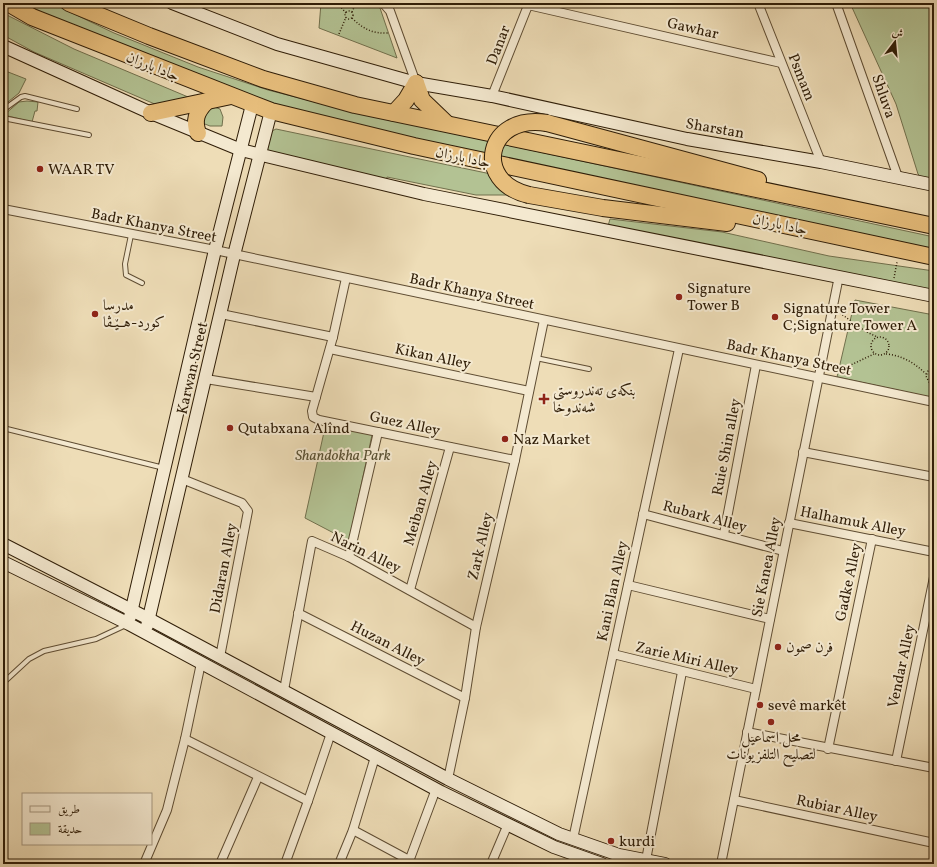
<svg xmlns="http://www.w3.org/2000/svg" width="937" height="867" viewBox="0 0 937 867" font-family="Vollkorn,Amiri,serif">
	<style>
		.green { fill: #b3c293; stroke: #71704d }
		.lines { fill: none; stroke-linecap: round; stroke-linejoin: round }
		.lane-casing { stroke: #5f4d33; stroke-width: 6 }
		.street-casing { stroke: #5f4d33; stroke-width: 10 }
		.secondary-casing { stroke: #2f1d07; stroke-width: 14 }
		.highway-casing { stroke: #2f1d07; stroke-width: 18 }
		.path { stroke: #2f1d07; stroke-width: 1.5; stroke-dasharray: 1 2; stroke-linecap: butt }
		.lane { stroke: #f4e9d0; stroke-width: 4 }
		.street { stroke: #f4e9d0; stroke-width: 8 }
		.secondary { stroke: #f4e9d0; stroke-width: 12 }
		.highway { stroke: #e7be7c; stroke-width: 16 }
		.highway-bridge-casing { stroke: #2f1d07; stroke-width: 18; stroke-linecap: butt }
		.highway-bridge { stroke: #e7be7c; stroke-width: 16 }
		.poi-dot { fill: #8f2418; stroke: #f4e9d0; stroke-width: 1.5 }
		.labels { text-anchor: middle; stroke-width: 4; stroke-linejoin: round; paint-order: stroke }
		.street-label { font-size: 15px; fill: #2f1d07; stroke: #f4e9d0 }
		.poi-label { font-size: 15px; fill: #2f1d07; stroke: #f4e9d0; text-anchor: start }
		.park-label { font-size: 15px; font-style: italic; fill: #574f31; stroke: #f4e9d0 }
	</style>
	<rect width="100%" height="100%" fill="#eeddb7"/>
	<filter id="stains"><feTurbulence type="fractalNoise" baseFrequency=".005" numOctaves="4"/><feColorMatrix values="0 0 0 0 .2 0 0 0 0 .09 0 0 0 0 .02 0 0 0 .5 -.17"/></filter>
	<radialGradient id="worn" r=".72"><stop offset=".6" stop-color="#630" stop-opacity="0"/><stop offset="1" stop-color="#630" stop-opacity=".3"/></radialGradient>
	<g class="green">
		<polygon points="24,3 51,3 114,33 198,67 268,90 354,112 934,237 934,251 330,121 252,97 65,24"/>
		<polygon points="321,3 373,3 380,8 397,58 319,28"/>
		<polygon points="850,3 934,3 934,183 925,181 918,174 896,104"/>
		<polygon points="3,13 74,49 200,102 157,105 34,52 3,35"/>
		<polygon points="3,70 26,79 19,93 3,106 6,82 3,81"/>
		<polygon points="27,101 38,102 37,111 35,111 32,122 4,115 19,102"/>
		<polygon points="205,104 220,109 223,117 222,126 210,126 197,121"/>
		<polygon points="276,129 491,174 496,185 507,195 476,195 387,177 386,182 267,154 265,144 272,131"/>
		<polygon points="610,219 722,232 829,256 934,271 934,292 608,226"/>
		<polygon points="855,300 934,315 934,398 837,377"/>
		<polygon points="326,423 372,435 349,541 305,518"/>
	</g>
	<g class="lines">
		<defs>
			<g id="lane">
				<polyline points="3,110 21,97 25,96 77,109"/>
				<polyline points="3,118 89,135"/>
				<polyline points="131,235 125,264 126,275 142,283"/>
				<polyline points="536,358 589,369"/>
				<polyline points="3,428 164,468"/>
				<polyline points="3,683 29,659 44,651 96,639 126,625"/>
			</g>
			<g id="street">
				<polyline points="383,3 390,11 416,83"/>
				<polyline points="758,3 821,162"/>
				<polyline points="836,3 898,177"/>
				<polyline points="528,5 781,63"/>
				<polyline points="492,96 529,3"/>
				<polyline points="3,209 215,250 934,402"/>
				<polyline points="346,278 333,337 312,411 313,417 319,420 515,460"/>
				<polyline points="221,314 333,337"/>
				<polyline points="330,349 529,391"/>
				<polyline points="206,379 316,397"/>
				<polyline points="803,452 934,477"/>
				<polyline points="182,479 242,503 248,511 220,657"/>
				<polyline points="643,514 783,551"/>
				<polyline points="789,523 934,552"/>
				<polyline points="724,534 756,365"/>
				<polyline points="349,557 378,432"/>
				<polyline points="628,585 770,619"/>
				<polyline points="410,590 450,447"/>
				<polyline points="298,613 465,698"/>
				<polyline points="613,654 756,689"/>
				<polyline points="284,690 312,541 349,557 476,627"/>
				<polyline points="747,732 934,768"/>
				<polyline points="185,739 308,801"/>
				<polyline points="828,749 872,539"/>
				<polyline points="896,761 934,577"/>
				<polyline points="448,779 465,698 476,627 515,460 544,320"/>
				<polyline points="734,800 934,843"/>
				<polyline points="353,830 409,860"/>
				<polyline points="573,839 679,349"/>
				<polyline points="646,860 682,672"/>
				<polyline points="144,864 167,810 185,739 201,663"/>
				<polyline points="220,864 258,777"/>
				<polyline points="285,864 308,801 331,733"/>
				<polyline points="339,864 353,830 375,757"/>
				<polyline points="408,864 436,789"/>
				<polyline points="491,864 508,824"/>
				<polyline points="721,864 839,276"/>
			</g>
			<g id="secondary">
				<polyline points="172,3 277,44 416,83 492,96 687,139 821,162 934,185"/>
				<polyline points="3,46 151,113 241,150 424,194 934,296"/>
				<polyline points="3,544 149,619 448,779 559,834 619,855 665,864"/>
				<polyline points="3,562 129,624 441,792 554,847 602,864"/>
				<polyline points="130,617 215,250 252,105"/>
				<polyline points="147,626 234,255 271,111"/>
			</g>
			<g id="highway">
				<polyline points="8,3 32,17 271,111 414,146 934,257"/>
				<polyline points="69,3 149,36 263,79 355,105 934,226"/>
				<polyline points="416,83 422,100 446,123"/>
				<polyline points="151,113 231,96"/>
				<polyline points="394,113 406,100 416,83"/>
				<polyline points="547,123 758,180"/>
				<path d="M 198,133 C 193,120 197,111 206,102"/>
				<polyline points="529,195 603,208 727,223"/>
			</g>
		</defs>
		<use href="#lane" class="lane-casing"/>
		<use href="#street" class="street-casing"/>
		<use href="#secondary" class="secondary-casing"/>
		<use href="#highway" class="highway-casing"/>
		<g class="path">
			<polyline points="323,3 325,3"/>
			<polyline points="334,3 339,5 346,13"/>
			<polyline points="846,6 850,3"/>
			<circle cx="349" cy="15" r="4"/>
			<polyline points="352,12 356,3"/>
			<path d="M 352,18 C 363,29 373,34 389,33"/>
			<polyline points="339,34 346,17"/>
			<polyline points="894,278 897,262"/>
			<polyline points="840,313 865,331 877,337"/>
			<circle cx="880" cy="346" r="9"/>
			<path d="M 886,354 C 901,355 915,363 926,374"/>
			<polyline points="934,369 928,371 926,376 929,382 934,384"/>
			<polyline points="838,371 874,354"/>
		</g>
		<use href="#lane" class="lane"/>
		<use href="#street" class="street"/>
		<use href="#secondary" class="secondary"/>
		<use href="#highway" class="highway"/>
		<defs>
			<path id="highway-bridge" d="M 529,195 C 472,182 486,113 547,123"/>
		</defs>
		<use href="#highway-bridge" class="highway-bridge-casing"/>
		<use href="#highway-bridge" class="highway-bridge"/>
	</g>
	<g class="poi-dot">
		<circle cx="40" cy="169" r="4"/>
		<circle cx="679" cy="297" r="4"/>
		<circle cx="95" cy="314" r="4"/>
		<circle cx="775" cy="317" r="4"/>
		<path d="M542 393h4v4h4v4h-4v4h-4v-4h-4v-4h4z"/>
		<circle cx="230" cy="428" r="4"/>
		<circle cx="505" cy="439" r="4"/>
		<circle cx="778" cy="647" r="4"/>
		<circle cx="760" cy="705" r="4"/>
		<circle cx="771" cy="722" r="4"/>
		<circle cx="611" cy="841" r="4"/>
	</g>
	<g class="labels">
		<g class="street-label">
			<text transform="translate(693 28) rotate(13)" y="5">Gawhar</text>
			<text transform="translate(498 45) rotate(-69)" y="5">Danar</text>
			<text transform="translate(153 66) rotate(22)" y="5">جادا بارزان</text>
			<text transform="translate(802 77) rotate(68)" y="5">Psmam</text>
			<text transform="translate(884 96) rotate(71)" y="5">Shluva</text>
			<text transform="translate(715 128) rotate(10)" y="5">Sharstan</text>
			<text transform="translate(463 157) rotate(12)" y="5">جادا بارزان</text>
			<text transform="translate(780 224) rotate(12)" y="5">جادا بارزان</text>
			<text transform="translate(154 225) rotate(11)" y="5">Badr Khanya Street</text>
			<text transform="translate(472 291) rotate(12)" y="5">Badr Khanya Street</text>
			<text transform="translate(433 356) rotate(12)" y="5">Kikan Alley</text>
			<text transform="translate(789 357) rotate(12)" y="5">Badr Khanya Street</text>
			<text transform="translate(192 368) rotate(-77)" y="5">Karwan Street</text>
			<text transform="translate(405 423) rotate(12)" y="5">Guez Alley</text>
			<text transform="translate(726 447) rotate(-79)" y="5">Ruie Shin alley</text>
			<text transform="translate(420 503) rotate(-74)" y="5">Meiban Alley</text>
			<text transform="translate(705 516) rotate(15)" y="5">Rubark Alley</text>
			<text transform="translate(853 521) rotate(11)" y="5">Halhamuk Alley</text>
			<text transform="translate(480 546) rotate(-77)" y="5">Zark Alley</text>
			<text transform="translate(366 552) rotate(26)" y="5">Narin Alley</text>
			<text transform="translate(766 567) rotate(-79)" y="5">Sie Kanea Alley</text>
			<text transform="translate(223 568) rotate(-79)" y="5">Didaran Alley</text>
			<text transform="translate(848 582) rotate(-78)" y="5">Gadke Alley</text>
			<text transform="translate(612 591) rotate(-78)" y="5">Kani Blan Alley</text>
			<text transform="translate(388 643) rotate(27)" y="5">Huzan Alley</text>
			<text transform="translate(687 658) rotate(13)" y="5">Zarie Miri Alley</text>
			<text transform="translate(901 666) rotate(-78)" y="5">Vendar Alley</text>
			<text transform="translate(837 808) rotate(12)" y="5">Rubiar Alley</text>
		</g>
		<g class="poi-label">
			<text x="48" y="174">WAAR TV</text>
			<text x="687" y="293">Signature<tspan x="687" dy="17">Tower B</tspan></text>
			<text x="103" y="310">مدرسا<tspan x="103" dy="17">كورد-هــێـڤا</tspan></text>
			<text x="783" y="313">Signature Tower<tspan x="783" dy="17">C;Signature Tower A</tspan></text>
			<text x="553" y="395">بنکەی تەندروستی<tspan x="553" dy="17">شەندوخا</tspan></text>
			<text x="238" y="433">Qutabxana Alînd</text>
			<text x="513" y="444">Naz Market</text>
			<text x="786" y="652">فرن صمون</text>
			<text x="768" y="710">sevê markêt</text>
			<text x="771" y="742" text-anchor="middle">محل اسماعيل<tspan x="771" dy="17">لتصليح التلفزيونات</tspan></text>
			<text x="619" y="846">kurdi</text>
		</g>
		<g class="park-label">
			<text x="343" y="460">Shandokha Park</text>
		</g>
	</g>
	<rect width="937" height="867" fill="none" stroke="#eeddb7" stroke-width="16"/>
	<rect x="4" y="4" width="929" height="859" fill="none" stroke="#2f1d07" stroke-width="2"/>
	<rect x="8" y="8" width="921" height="851" fill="none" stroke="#2f1d07"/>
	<rect x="22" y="793" width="130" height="52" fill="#f4e9d0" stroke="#a59780"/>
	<rect x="30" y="806" width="20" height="6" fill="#f4e9d0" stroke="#a59780"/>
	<text x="58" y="813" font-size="12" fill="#2f1d07">طريق</text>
	<rect x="30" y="823" width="20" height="12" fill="#b3c293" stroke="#a59780"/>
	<text x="58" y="833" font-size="12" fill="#2f1d07">حديقة</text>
	<g transform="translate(895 42) rotate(16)" stroke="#f4e9d0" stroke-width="3" paint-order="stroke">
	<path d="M0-3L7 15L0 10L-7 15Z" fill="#2f1d07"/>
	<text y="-6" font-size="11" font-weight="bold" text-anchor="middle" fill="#2f1d07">ش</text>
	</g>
	<rect width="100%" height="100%" filter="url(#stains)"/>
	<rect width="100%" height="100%" fill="url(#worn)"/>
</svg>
